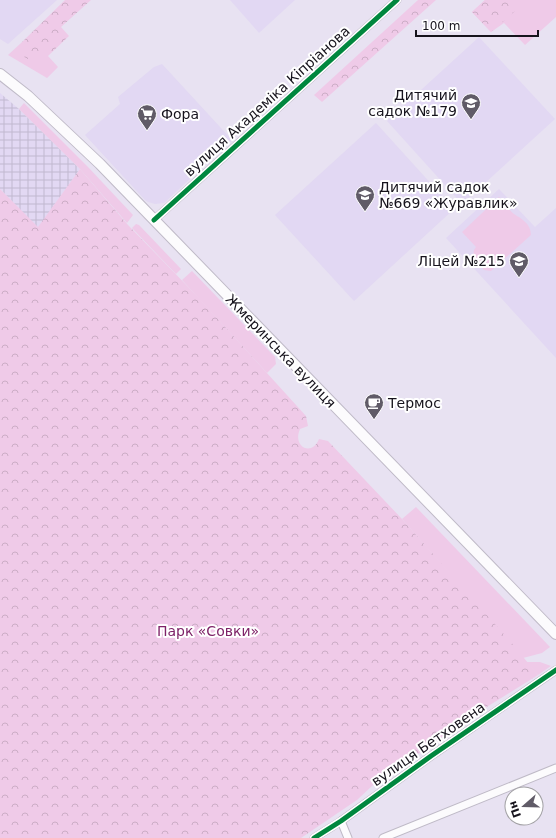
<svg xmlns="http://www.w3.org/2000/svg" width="556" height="838" viewBox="0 0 556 838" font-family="'DejaVu Sans',sans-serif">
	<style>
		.built { fill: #e2d8f3 }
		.industrial { fill: url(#industrial-grid) }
		.grass { fill: #efcae8 }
		.forest { fill: url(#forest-crowns) }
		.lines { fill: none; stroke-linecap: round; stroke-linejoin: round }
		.street-casing { stroke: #bfbac7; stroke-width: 9 }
		.secondary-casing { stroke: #bfbac7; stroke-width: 12 }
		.street { stroke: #fcfbfd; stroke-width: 7 }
		.secondary { stroke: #fcfbfd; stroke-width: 10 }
		.cycleway-casing { stroke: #fff; stroke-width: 8 }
		.cycleway { stroke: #00873e; stroke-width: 5 }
		.labels { text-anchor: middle; stroke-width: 4; stroke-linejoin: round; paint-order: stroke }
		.poi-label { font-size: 14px; fill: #16131c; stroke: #fff; text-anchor: start }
		.street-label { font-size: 14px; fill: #16131c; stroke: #fff }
		.park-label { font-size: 14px; fill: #7e2268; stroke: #fff }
	</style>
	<defs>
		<pattern id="industrial-grid" width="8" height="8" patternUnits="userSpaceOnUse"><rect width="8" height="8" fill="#e2d8f3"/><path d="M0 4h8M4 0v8" fill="none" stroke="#c1b8d0"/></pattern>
		<pattern id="forest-crowns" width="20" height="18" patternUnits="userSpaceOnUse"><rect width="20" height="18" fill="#efcae8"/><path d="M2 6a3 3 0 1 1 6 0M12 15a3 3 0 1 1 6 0" fill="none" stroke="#ccadc6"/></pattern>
	</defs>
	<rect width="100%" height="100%" fill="#e8e2f2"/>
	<g class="built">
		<polygon points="0,0 57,0 8,44 0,39"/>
		<polygon points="230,0 295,0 259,33"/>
		<polygon points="479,37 555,119 462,204 387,121"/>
		<polygon points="162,64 232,140 164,203 155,204 148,202 145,200 85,135 120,104 118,97 154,67"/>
		<polygon points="376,123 454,209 354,301 275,215"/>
		<polygon points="499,189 535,227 556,208 556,358 446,238"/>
	</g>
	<polygon class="industrial" points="0,93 19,109 80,169 38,228 0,189"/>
	<g class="grass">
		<polygon points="485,0 556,0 556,17 525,45 504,23 491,32 472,12"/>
		<polygon points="20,44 20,53 37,56 48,56 58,67 47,78 8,55"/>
		<polygon points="24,103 88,167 133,215 127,223 80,169 19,109"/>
		<path d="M 499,197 C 504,202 509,210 514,214 C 522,219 531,224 531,235 L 491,271 L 484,270 L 473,258 L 474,250 L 476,247 L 462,232 Z"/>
		<polygon points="136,224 139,225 181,269 176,274 132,228"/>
		<polygon points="192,271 275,357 276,364 267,373 182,280"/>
		<polygon points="416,507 550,647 542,653 523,658 402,519"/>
		<polygon points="526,662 540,662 551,666 538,675"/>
	</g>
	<g class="forest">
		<polygon points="65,0 91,0 61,27 69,36 48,56 37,56 27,59 19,53 20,44"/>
		<polygon points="418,0 436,0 322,102 314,95"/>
		<polygon points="485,0 506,0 515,11 491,32 472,12"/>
		<path d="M 80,169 L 128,225 L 198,297 L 306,416 L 308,426 L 300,429 C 292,447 312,457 319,439 L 328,441 L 402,519 L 510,641 L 538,675 L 477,713 L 372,786 L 357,800 L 301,838 L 0,838 L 0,189 L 38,227 Z"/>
	</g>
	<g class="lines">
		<defs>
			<g id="street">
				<polyline points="154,220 397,0"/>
				<polyline points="341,821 348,838"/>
				<polyline points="314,838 341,821 431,756 556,670"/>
				<polyline points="383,838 556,768"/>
			</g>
			<polyline id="secondary" points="0,74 28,96 100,164 556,634"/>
		</defs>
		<use href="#street" class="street-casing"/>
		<use href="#secondary" class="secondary-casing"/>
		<use href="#street" class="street"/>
		<use href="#secondary" class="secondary"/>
		<defs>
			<g id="cycleway">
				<polyline points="154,220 397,0"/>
				<polyline points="314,838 341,821 431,756 556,670"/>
			</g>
		</defs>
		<use href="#cycleway" class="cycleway-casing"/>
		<use href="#cycleway" class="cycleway"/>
	</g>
	<defs>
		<symbol id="school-pin" viewBox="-11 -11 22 30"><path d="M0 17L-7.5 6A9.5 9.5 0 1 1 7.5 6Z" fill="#605b67" stroke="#fff"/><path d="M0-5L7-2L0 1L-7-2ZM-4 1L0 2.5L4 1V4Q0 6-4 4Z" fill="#fff"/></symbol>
		<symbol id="supermarket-pin" viewBox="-11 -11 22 30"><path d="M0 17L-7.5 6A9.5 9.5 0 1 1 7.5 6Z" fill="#605b67" stroke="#fff"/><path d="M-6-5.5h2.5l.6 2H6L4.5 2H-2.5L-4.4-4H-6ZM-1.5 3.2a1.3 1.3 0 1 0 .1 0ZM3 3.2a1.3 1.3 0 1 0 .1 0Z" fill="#fff"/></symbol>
		<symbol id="cafe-pin" viewBox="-11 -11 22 30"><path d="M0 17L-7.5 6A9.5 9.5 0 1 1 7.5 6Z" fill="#605b67" stroke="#fff"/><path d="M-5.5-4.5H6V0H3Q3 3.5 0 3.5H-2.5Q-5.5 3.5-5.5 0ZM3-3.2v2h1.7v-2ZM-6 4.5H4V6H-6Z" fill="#fff"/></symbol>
	</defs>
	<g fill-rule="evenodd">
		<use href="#school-pin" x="460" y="92" width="22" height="30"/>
		<use href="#supermarket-pin" x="136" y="103" width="22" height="30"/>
		<use href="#school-pin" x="354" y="184" width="22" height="30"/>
		<use href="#school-pin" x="508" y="250" width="22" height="30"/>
		<use href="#cafe-pin" x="363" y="392" width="22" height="30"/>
	</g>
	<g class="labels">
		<g class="poi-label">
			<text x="457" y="100" text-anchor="end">Дитячий<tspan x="457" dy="16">садок №179</tspan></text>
			<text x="161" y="119">Фора</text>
			<text x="379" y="192">Дитячий садок<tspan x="379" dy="16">№669 «Журавлик»</tspan></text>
			<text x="505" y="266" text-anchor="end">Ліцей №215</text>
			<text x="388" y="408">Термос</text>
		</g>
		<g class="street-label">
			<text transform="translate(267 101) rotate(-42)" y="5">вулиця Академіка Кіпріанова</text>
			<text transform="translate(281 351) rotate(46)" y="5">Жмеринська вулиця</text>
			<text transform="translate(428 744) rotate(-35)" y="5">вулиця Бетховена</text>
		</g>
		<g class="park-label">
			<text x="208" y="636">Парк «Совки»</text>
		</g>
	</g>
	<g transform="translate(524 806) rotate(250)"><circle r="19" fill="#ffffff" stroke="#a2a1a4"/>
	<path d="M0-3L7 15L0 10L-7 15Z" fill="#605b67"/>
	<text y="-6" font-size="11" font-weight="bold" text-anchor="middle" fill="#16131c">Пн</text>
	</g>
	<path d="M416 30v6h122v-6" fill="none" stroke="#16131c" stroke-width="2"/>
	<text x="422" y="30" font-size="12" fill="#16131c" stroke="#ffffff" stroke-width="3" paint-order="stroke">100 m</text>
</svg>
